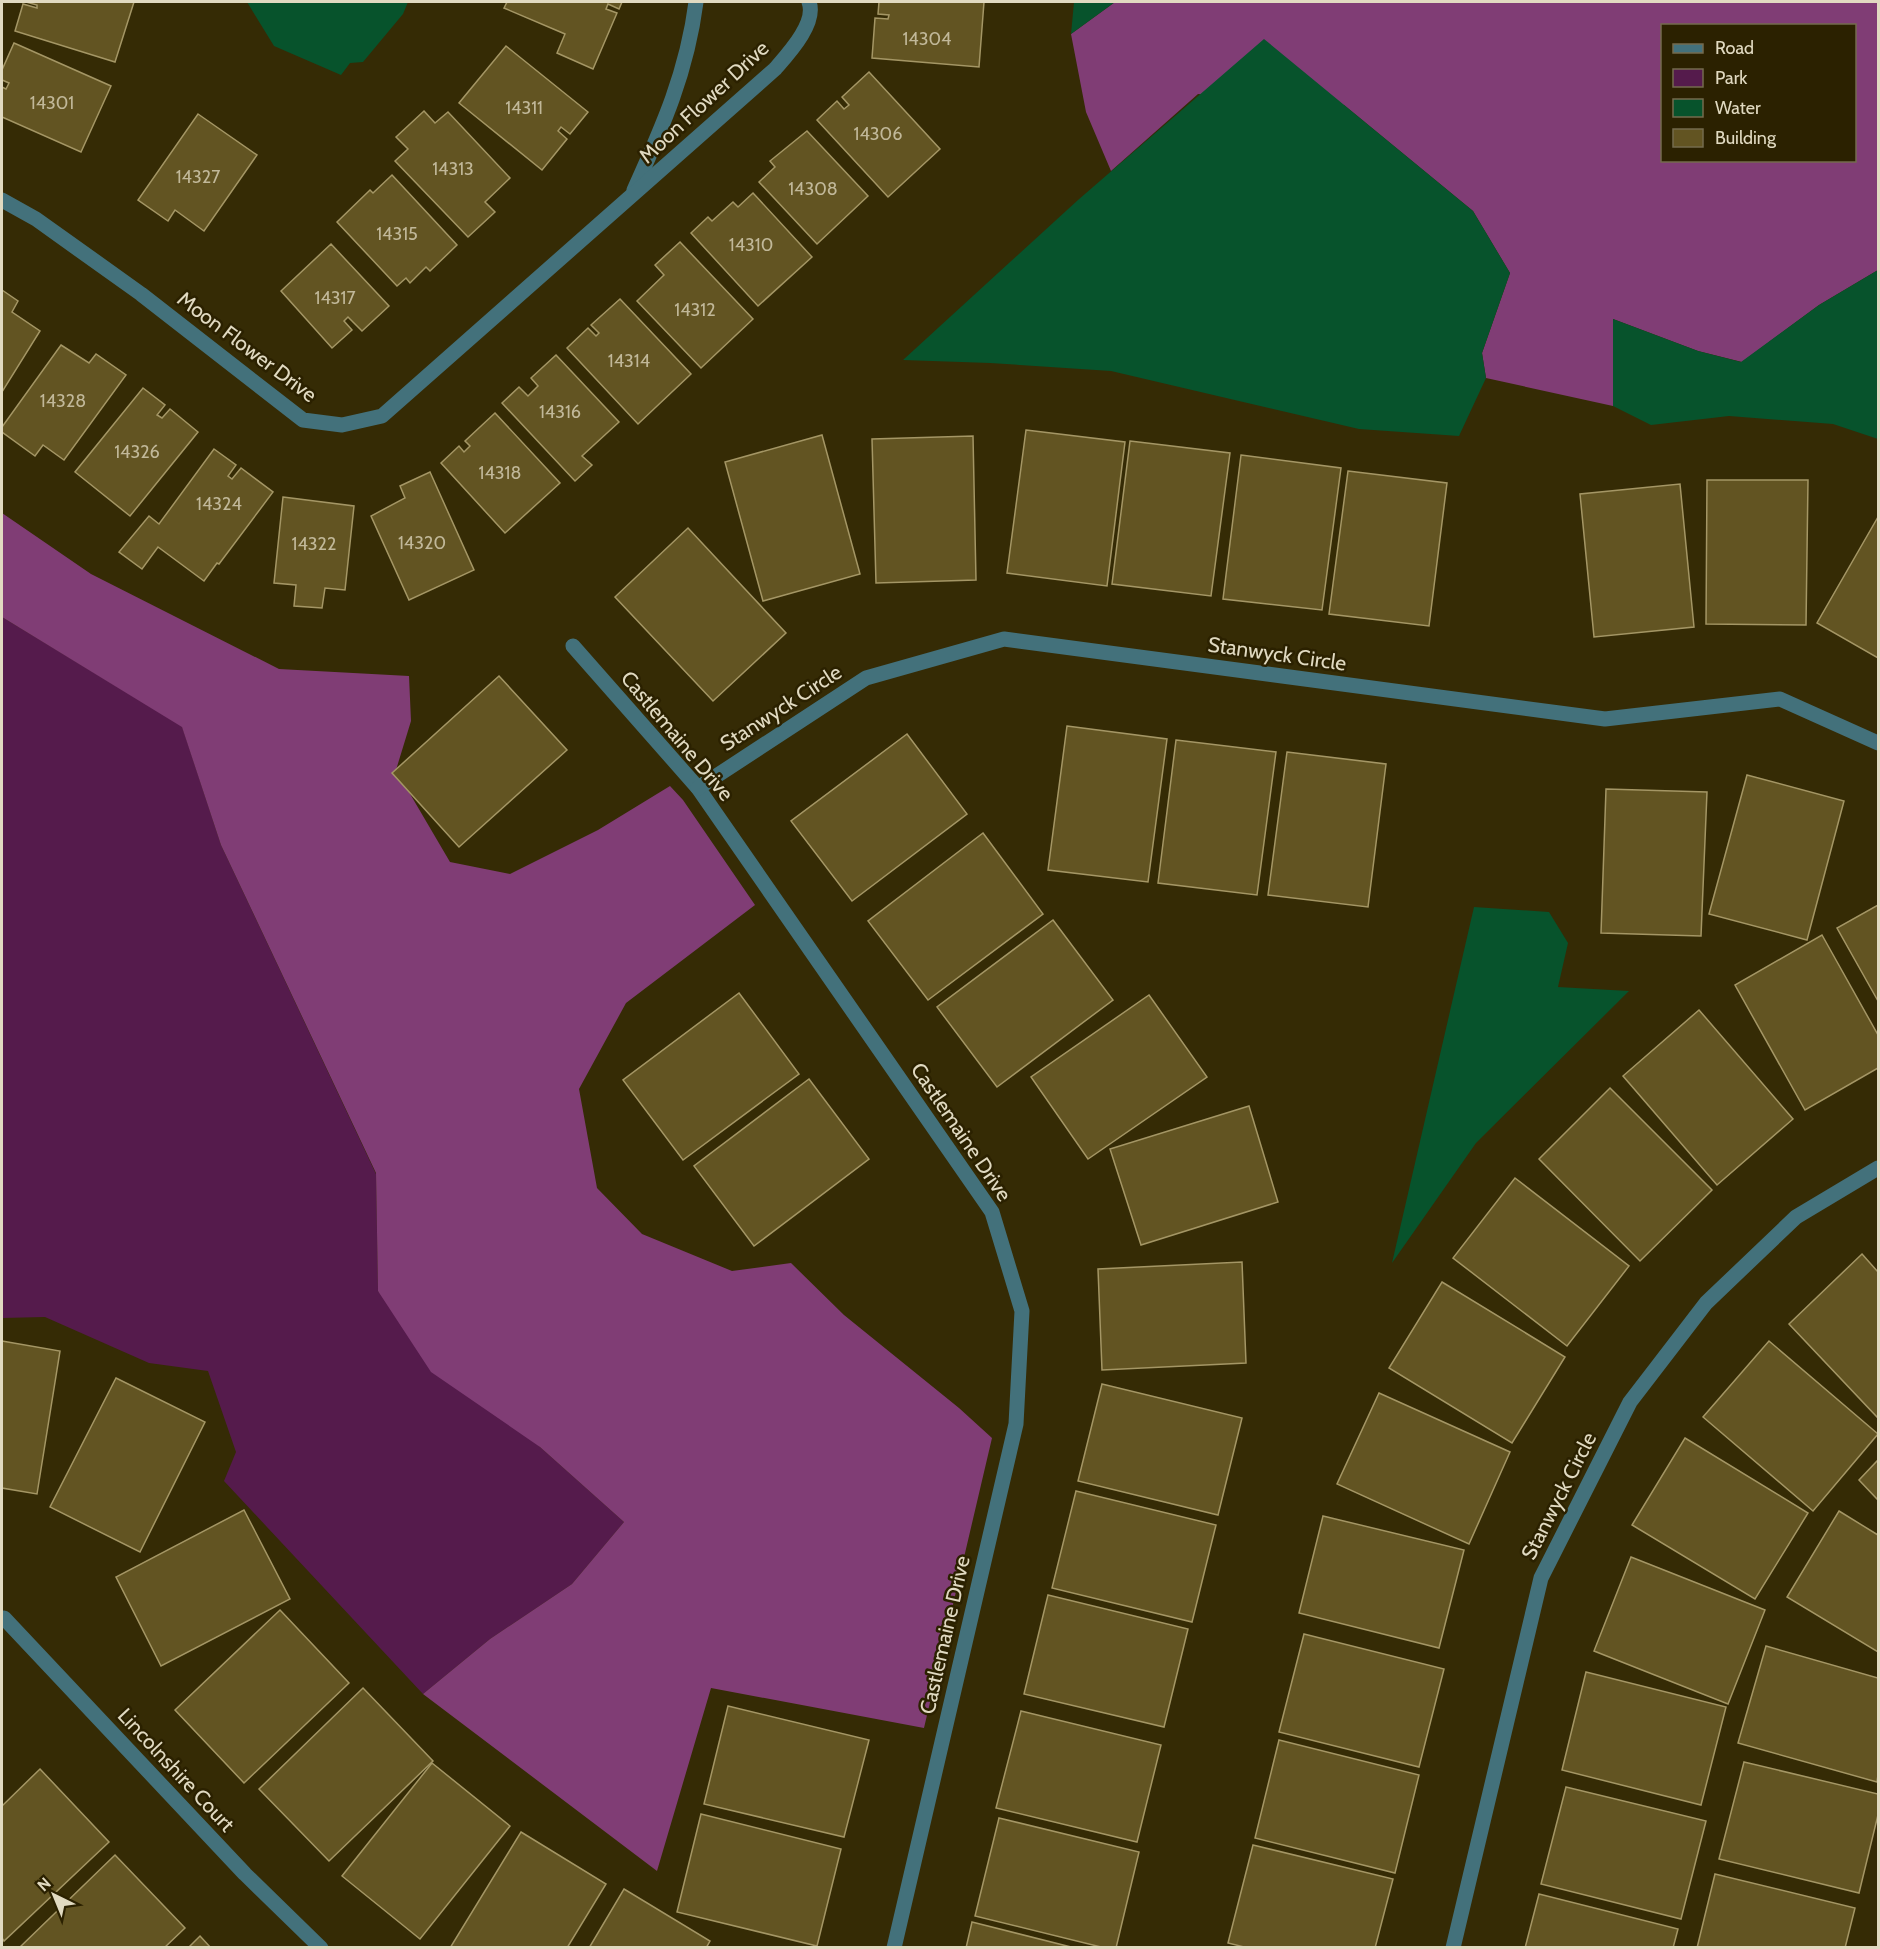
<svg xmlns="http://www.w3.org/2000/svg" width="1880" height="1949" viewBox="0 0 1880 1949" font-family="Cabin,sans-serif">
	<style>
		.green { fill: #551b4c }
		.forest { fill: #803d75; fill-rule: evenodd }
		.water { fill: #07532c }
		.building { fill: #625422; stroke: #a49665; stroke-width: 1.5 }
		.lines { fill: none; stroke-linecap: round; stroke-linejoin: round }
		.minor { stroke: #43717b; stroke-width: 15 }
		.labels { text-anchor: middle; stroke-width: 5; stroke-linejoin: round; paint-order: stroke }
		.number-label { font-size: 18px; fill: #c1b899 }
		.street-label { font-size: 21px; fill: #e1dac1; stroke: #2b2100 }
	</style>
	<rect width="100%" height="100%" fill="#352b05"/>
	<polygon class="green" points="2,617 182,726 221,845 376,1174 378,1291 540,1447 624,1522 572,1584 490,1639 423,1694 224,1481 236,1452 208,1371 149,1363 45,1317 2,1318"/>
	<g class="forest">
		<path d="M 1115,2 L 1878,2 L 1878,270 L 1819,305 L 1742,362 L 1698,351 L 1613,319 L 1613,406 L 1486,378 L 1482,353 L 1510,273 L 1473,211 L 1344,105 L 1198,94 L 1111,171 L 1086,112 L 1071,34 ZM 1662,26 L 1854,26 L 1854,160 L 1662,160 Z"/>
		<polygon points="2,513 91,574 279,669 409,676 411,721 396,770 450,862 510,874 598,830 670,786 683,800 755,905 626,1003 579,1089 597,1188 642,1234 732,1271 791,1263 844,1315 959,1408 992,1438 924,1728 711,1688 657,1871 423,1694 490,1639 572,1584 624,1522 540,1447 431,1372 378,1291 376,1173 221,845 182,727 2,617"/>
	</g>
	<g class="water">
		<polygon points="247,2 408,2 403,14 363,62 350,63 341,75 274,46"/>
		<polygon points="1074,2 1115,2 1071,34"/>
		<polygon points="1264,39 1473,211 1510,273 1482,353 1486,378 1459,436 1359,429 1111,371 990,363 903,360 1078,200"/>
		<polygon points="1878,270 1878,439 1833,424 1729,416 1651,425 1613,406 1613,319 1698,351 1741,362 1819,305"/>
		<polygon points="1474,907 1549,912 1568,943 1558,987 1629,991 1476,1143 1392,1263"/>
	</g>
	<g class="building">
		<polygon points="26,2 134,2 115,62 15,31 23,4 37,8 37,5"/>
		<polygon points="507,2 622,2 619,9 608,4 606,9 617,13 593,69 557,53 565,34 504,8"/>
		<polygon points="879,2 984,2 979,67 872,58 875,18 888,19 889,15 878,14"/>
		<polygon points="14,43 111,86 81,152 2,117 2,87 6,89 9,83 2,80 2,70"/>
		<polygon points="506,46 588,112 570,134 561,127 558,131 567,139 542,170 459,103"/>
		<polygon points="869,72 940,149 888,197 817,120 837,101 844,109 849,105 842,97"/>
		<polygon points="424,111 435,123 448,112 510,178 485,202 495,212 468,237 395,161 408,149 396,137"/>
		<polygon points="198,114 257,155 204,231 175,210 168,221 138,200"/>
		<polygon points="807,131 868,196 817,244 759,182 775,167 770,161"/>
		<polygon points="392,175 457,245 430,271 426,267 410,283 406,278 397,286 337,222 370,190 373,193"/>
		<polygon points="753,193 812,257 758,306 691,233 708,217 712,221 733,202 738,207"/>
		<polygon points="680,242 753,319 701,368 637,301 664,275 655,265"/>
		<polygon points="331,244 389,306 362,331 348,317 344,321 352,330 332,348 281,291"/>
		<polygon points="2,290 18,301 12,312 40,331 2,392"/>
		<polygon points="620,299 691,374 638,424 567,348 588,328 596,336 599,333 591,325"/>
		<polygon points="61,345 89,363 96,354 126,375 64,460 43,445 35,456 2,432 2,427"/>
		<polygon points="556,355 619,422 582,456 592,465 575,481 502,403 519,387 528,396 538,386 531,378"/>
		<polygon points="143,388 165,405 157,415 162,418 170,409 198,432 130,516 75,472"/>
		<polygon points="495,413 560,483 505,533 441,463 459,446 464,452 470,446 465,441"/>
		<polygon points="1026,430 1125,442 1107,586 1007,573"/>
		<polygon points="822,435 860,574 763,601 725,462"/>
		<polygon points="973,436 976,580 876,583 872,439"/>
		<polygon points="1130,441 1230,453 1211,596 1112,584"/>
		<polygon points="214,449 236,465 228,476 232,479 241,468 273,492 219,564 217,563 204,581 158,547 142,569 119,552 149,516 159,524"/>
		<polygon points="1241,455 1341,468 1322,610 1223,599"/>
		<polygon points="1348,471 1447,483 1429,626 1329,614"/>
		<polygon points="430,472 474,570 409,600 371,516 405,498 400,486"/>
		<polygon points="1707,480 1808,480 1806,625 1706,624"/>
		<polygon points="1680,484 1694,627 1594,637 1580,494"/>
		<polygon points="283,497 354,506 345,590 325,588 322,608 294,606 296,585 274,583"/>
		<polygon points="1878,517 1878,658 1817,623"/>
		<polygon points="688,528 786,633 713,701 615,597"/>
		<polygon points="499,676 567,750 459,847 392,773"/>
		<polygon points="1067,726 1167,739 1148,882 1048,870"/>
		<polygon points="907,734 967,814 852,901 791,821"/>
		<polygon points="1176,740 1276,752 1257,895 1158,883"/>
		<polygon points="1287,752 1386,764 1368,907 1268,895"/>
		<polygon points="1747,775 1844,801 1807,940 1709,914"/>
		<polygon points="1606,789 1707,792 1701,936 1601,933"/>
		<polygon points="983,833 1043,914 928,1000 868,921"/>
		<polygon points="1878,905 1878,1001 1837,928"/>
		<polygon points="1053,920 1113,1000 997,1087 937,1007"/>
		<polygon points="1822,935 1878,1035 1878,1068 1805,1110 1735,985"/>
		<polygon points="739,993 799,1074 683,1160 623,1080"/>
		<polygon points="1149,995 1207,1077 1088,1159 1031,1077"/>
		<polygon points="1699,1010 1793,1119 1717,1185 1623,1076"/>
		<polygon points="809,1079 869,1159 754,1246 694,1166"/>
		<polygon points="1610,1088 1712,1190 1640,1261 1539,1159"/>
		<polygon points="1249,1106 1278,1202 1141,1245 1110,1149"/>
		<polygon points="1515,1178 1629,1266 1567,1346 1453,1258"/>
		<polygon points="1862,1254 1878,1272 1878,1418 1789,1324"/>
		<polygon points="1242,1262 1246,1363 1102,1370 1098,1269"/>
		<polygon points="1442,1282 1565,1357 1512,1443 1389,1368"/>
		<polygon points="2,1341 60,1351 37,1494 2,1488"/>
		<polygon points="1769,1341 1878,1434 1813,1511 1703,1417"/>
		<polygon points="116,1378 205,1422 140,1552 50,1507"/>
		<polygon points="1102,1384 1242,1418 1218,1515 1078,1481"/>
		<polygon points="1379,1393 1510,1452 1469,1544 1337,1484"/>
		<polygon points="1685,1438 1808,1513 1755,1599 1632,1525"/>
		<polygon points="1878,1460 1878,1500 1859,1480"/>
		<polygon points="1076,1491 1216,1525 1192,1622 1052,1588"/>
		<polygon points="244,1510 290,1599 161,1666 116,1577"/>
		<polygon points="1839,1511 1878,1535 1878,1652 1787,1597"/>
		<polygon points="1323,1516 1464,1550 1439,1648 1299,1613"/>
		<polygon points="1631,1557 1765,1610 1728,1704 1594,1651"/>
		<polygon points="1048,1595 1188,1629 1164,1727 1024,1694"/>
		<polygon points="280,1610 349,1683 244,1783 175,1710"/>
		<polygon points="1304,1634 1444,1669 1419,1767 1279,1732"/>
		<polygon points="1766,1646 1878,1678 1878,1775 1877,1782 1738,1743"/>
		<polygon points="1586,1672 1726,1707 1701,1805 1562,1770"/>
		<polygon points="363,1688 433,1761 329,1861 259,1789"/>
		<polygon points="728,1706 869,1740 844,1837 704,1804"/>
		<polygon points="1021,1711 1161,1745 1137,1842 996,1808"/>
		<polygon points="1279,1740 1419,1775 1395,1873 1255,1838"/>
		<polygon points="1744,1762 1878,1794 1878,1815 1859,1893 1719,1859"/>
		<polygon points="432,1763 510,1826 420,1939 342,1876"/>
		<polygon points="40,1769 109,1842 4,1941 2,1938 2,1806"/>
		<polygon points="1566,1787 1706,1821 1681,1919 1541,1884"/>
		<polygon points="701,1814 841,1849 817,1946 677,1912"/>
		<polygon points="999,1818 1139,1852 1116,1948 1105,1948 975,1916"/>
		<polygon points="521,1832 606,1884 567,1948 450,1948"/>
		<polygon points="1253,1845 1393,1879 1375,1948 1248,1948 1228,1943"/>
		<polygon points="115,1855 185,1928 164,1948 19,1948"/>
		<polygon points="1715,1874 1855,1908 1845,1948 1697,1948"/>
		<polygon points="624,1889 710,1941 706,1948 589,1948"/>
		<polygon points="1539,1894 1678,1929 1673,1948 1525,1948"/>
		<polygon points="972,1922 1075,1948 966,1948"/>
		<polygon points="200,1936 211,1948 188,1948"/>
	</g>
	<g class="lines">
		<g class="minor">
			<path d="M 634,190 C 663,126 687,72 696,2"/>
			<path d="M 2,200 L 36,219 L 141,294 L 303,420 L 342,425 L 382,416 L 775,69 C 788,54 817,23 809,2"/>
			<polyline points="573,646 698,788 992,1212 1022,1311 1016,1424 894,1948"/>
			<polyline points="698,788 866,678 1004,639 1605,719 1780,699 1878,743"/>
			<polyline points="4,1618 245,1874 321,1948"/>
			<polyline points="1453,1948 1541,1578 1630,1402 1706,1303 1796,1217 1878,1168"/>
		</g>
	</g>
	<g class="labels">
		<g class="number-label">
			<text x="927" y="45">14304</text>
			<text x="52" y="109">14301</text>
			<text x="524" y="114">14311</text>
			<text x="878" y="140">14306</text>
			<text x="453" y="175">14313</text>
			<text x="198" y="183">14327</text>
			<text x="813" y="195">14308</text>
			<text x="397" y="240">14315</text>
			<text x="751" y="251">14310</text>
			<text x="335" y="304">14317</text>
			<text x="695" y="316">14312</text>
			<text x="629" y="367">14314</text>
			<text x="63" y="407">14328</text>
			<text x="560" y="418">14316</text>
			<text x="137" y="458">14326</text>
			<text x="500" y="479">14318</text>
			<text x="219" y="510">14324</text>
			<text x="422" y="549">14320</text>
			<text x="314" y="550">14322</text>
		</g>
		<g class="street-label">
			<text transform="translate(704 102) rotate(-43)" y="7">Moon Flower Drive</text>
			<text transform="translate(247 347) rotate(37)" y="7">Moon Flower Drive</text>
			<text transform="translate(1277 654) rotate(8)" y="7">Stanwyck Circle</text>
			<text transform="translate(781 708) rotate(-33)" y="7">Stanwyck Circle</text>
			<text transform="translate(677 736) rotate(50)" y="7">Castlemaine Drive</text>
			<text transform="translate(961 1132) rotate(56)" y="7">Castlemaine Drive</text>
			<text transform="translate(1559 1496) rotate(-63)" y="7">Stanwyck Circle</text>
			<text transform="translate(945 1635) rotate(-77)" y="7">Castlemaine Drive</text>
			<text transform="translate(176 1770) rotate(47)" y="7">Lincolnshire Court</text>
		</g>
	</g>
	<rect width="1880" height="1949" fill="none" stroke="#e1dac1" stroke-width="6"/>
	<rect x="1661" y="24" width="195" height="138" fill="#2b2100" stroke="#746b4d" stroke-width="1.5"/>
	<rect x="1673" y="44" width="30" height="9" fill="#43717b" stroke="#746b4d" stroke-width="1.5"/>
	<text x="1715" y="54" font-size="18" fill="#e1dac1">Road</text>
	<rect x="1673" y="69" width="30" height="18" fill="#551b4c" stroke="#746b4d" stroke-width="1.5"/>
	<text x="1715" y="84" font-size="18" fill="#e1dac1">Park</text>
	<rect x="1673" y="99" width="30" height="18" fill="#07532c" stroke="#746b4d" stroke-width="1.5"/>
	<text x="1715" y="114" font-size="18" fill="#e1dac1">Water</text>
	<rect x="1673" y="129" width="30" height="18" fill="#625422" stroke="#746b4d" stroke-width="1.5"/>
	<text x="1715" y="144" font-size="18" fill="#e1dac1">Building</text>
	<g transform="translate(54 1895) rotate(317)" stroke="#2b2100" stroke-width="4.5" paint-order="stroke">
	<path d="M0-4.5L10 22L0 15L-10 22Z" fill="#e1dac1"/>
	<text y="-9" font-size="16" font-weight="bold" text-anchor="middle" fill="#e1dac1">N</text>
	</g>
</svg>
